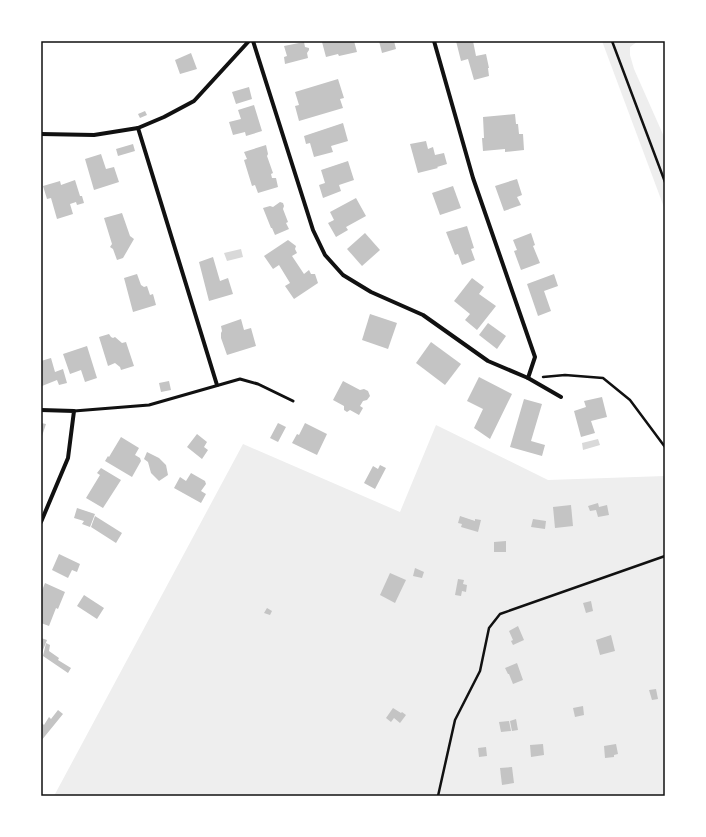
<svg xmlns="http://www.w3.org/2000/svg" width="706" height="837" viewBox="0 0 706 837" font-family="'Noto Sans',sans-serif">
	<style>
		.green { fill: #eee }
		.water { fill: #d9d9d9 }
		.building { fill: #c4c4c4 }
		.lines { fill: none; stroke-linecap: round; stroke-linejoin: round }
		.path { stroke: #111; stroke-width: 2.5 }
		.service { stroke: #111; stroke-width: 3 }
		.minor { stroke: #111; stroke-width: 4 }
		.neatline { fill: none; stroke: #111; stroke-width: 1.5 }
	</style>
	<rect width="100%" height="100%" fill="#fff"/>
	<g class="green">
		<polygon points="602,41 638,41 630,47 630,55 634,69 665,139 665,210"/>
		<polygon points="436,425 548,480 665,476 665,796 54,796 243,444 400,512"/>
	</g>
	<g class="water">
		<polygon points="241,249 243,257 227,261 224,253"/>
		<polygon points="598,439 600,445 583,450 582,443"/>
	</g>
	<g class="building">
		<polygon points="325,41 354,41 357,52 339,56 338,54 326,57 322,42"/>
		<polygon points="379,41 394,41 396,49 382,53"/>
		<polygon points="456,41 473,41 476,56 486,54 489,68 488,68 489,76 474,80 468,59 461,61"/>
		<polygon points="304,42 305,47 309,48 309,50 307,53 308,58 285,64 284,57 287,56 284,46"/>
		<polygon points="191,53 197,69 180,74 175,60"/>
		<polygon points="338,79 344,98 340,99 343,108 299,121 295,106 299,105 295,92"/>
		<polygon points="249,87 252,99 236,104 232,92"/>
		<polygon points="254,105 262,131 246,136 245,132 233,135 229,122 241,119 238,110"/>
		<polygon points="145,111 147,115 140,118 138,114"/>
		<polygon points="515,114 516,124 518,124 519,134 523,134 524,150 505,152 505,149 483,151 482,138 484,138 483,117"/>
		<polygon points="343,123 348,141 331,146 333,152 314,157 310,143 306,144 304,136"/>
		<polygon points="426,141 428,149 433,147 435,155 444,153 447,164 437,167 438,168 418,173 410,144"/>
		<polygon points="133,144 135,151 118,156 116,149"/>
		<polygon points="266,145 268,154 267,156 273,173 271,174 272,178 276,178 278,187 258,193 255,185 252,186 244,160 247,159 244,152"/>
		<polygon points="101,154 106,169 114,167 119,182 94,190 85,159"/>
		<polygon points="348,161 354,180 339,185 341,191 323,198 319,185 325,183 321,170"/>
		<polygon points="517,179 522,195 517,197 521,205 504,211 495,186"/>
		<polygon points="75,180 80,196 82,196 84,203 77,205 76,202 70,204 73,214 57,219 51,198 47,199 43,186 60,181 61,185"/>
		<polygon points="453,186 461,208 440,215 432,193"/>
		<polygon points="356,198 366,216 346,227 348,230 336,237 328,223 334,220 330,212"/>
		<polygon points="280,202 283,203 284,206 283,209 288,222 286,223 289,229 275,235 272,228 271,228 263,208 270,206 273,207"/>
		<polygon points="122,213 130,236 134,239 123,258 117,260 113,249 110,247 112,244 104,218"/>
		<polygon points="467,226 474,248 471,249 475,260 462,265 458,254 455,255 446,232"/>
		<polygon points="365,233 380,250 362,266 347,249"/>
		<polygon points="531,233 535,245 533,246 540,263 521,270 514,251 517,250 513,240"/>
		<polygon points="288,240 296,246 295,249 297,253 292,256 304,274 309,270 311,274 315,274 318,283 294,299 285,286 290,283 279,265 273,269 264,256"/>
		<polygon points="213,257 220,281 228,278 233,294 209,301 199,262"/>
		<polygon points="137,274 141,285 144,287 147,286 150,295 153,294 156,305 133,312 124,278"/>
		<polygon points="554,274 558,286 544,291 551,311 538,316 527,284"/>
		<polygon points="472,278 484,287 479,294 496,306 477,330 465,320 470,314 454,301"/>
		<polygon points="370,314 397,323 388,349 362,340"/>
		<polygon points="241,319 244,330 251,328 256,346 227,355 221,338 221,333 222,331 221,326"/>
		<polygon points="488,323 506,336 497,349 479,335"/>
		<polygon points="109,334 111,337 113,338 115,337 122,343 126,342 134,366 121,370 120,367 115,363 108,366 99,337"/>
		<polygon points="431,342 461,364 445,385 416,363"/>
		<polygon points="87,346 97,378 85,382 81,370 70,374 63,354"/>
		<polygon points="51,358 55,372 63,369 67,383 59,385 57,380 42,386 41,361"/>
		<polygon points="479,377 512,394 490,439 474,428 483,409 467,401"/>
		<polygon points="169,381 171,390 161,392 159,383"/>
		<polygon points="343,381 360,390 364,389 368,391 370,396 367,400 363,401 360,406 363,408 359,415 350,410 347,412 344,410 344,406 333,400"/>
		<polygon points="602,397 607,417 591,421 595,433 581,437 574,411 586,407 584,401"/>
		<polygon points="524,399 542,404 531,441 545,445 542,456 510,447"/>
		<polygon points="41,423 46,424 41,439"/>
		<polygon points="278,423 286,427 278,442 270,438"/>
		<polygon points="305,423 327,434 317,455 292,443 297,434 299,435"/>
		<polygon points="197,434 207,442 204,447 208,450 202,459 187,447"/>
		<polygon points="121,437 139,448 135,455 140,458 141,461 132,477 105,461 108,456 109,457"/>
		<polygon points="147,452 159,458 166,465 168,475 159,481 151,473 148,462 144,459"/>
		<polygon points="380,465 386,468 375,489 364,483 373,466 378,469"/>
		<polygon points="101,468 121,480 103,508 86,498 100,475 97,473"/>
		<polygon points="191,473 205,481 206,484 201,491 206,494 201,503 174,488 180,477 186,481"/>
		<polygon points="598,503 599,507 607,505 609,515 598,517 596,510 590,511 588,506"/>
		<polygon points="571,505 573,526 555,528 553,507"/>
		<polygon points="77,508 95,514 90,527 82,524 84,521 74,518"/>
		<polygon points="95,516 122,533 116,543 91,527"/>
		<polygon points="460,516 475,521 475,519 481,520 478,532 461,527 462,524 458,523"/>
		<polygon points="533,519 546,521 545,529 531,527"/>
		<polygon points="506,541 506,552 494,552 494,542"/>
		<polygon points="59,554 80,564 77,572 72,570 68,578 52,570"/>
		<polygon points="415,568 424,572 422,578 413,576"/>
		<polygon points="390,573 406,580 395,603 380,595"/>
		<polygon points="458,579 464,580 463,584 467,585 466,592 462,591 461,596 455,595"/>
		<polygon points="45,583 65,592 58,609 56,608 49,626 41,623 41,593"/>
		<polygon points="84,595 104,608 97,619 77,606"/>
		<polygon points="591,601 593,611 586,613 583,603"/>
		<polygon points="267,608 272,611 270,615 264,613"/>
		<polygon points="518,626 524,640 513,645 511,641 513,640 509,631"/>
		<polygon points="611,635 615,651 600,655 596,640"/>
		<polygon points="41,638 47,640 41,655"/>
		<polygon points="46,643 50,645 49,651 59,658 58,660 71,668 68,673 43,656"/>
		<polygon points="517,663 523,680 513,684 509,674 508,674 505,668"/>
		<polygon points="656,689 658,699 652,700 649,690"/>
		<polygon points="583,706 584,715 575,717 573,708"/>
		<polygon points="393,708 401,713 402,712 406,715 400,723 394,718 391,722 386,718"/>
		<polygon points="58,710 63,714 41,741 41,722 44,725 49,717 51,719"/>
		<polygon points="516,719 518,730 512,731 510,721"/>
		<polygon points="509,721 511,731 501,732 499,722"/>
		<polygon points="543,744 544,755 531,757 530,745"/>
		<polygon points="616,744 618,754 614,755 614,757 605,758 604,746"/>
		<polygon points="486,747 487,756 479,757 478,748"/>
		<polygon points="512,767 514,783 502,785 500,768"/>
	</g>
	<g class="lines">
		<g class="path">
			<polyline points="612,41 665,182"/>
			<polyline points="543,377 565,375 603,378 630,400 665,447"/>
			<polyline points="438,796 455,720 480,671 489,628 500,614 665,556"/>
		</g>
		<polyline class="service" points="74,411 149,405 240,379 258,384 293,401"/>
		<g class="minor">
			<polyline points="253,41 313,230 325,255 343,275 371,292 423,315 488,361 528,378 561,397"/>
			<polyline points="434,41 473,178 535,357 528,378"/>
			<polyline points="138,128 217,385"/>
			<polyline points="41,134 94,135 138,128 164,117 194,101 249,41"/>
			<polyline points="41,410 74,411 68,458 41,522"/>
		</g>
	</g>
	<rect width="706" height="837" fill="none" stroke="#ffffff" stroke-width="84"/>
	<rect x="42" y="42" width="622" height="753" class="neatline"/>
</svg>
